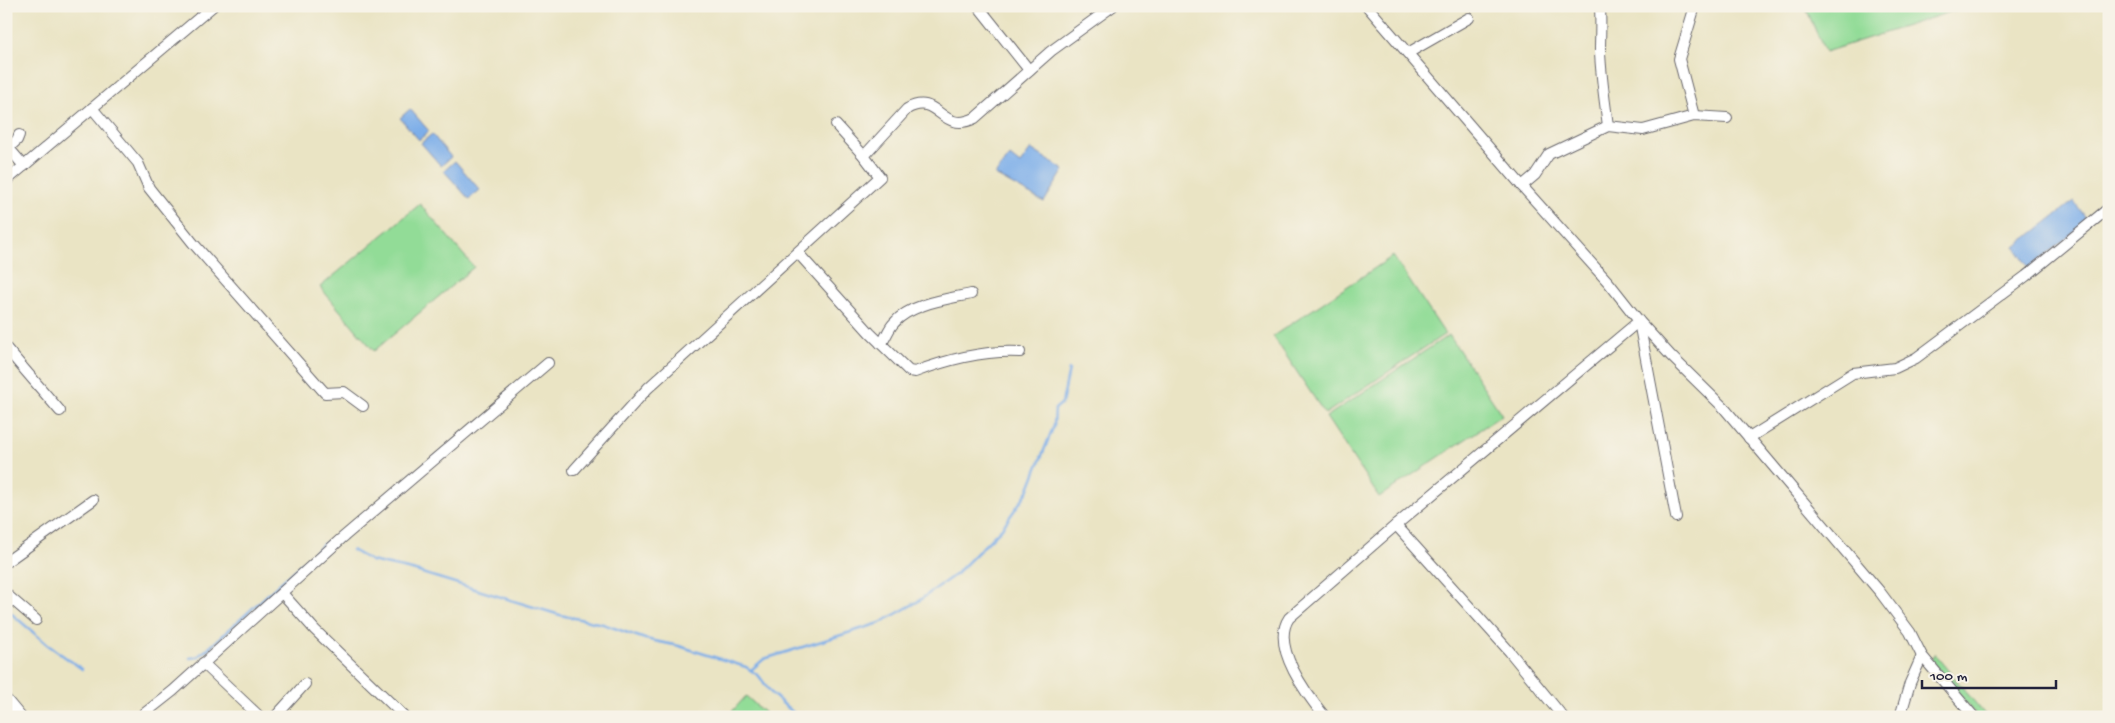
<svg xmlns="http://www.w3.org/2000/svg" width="2115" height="723" viewBox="0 0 2115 723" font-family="'Gochi Hand',sans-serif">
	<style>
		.green { fill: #92dc97; stroke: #5a7f69 }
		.water { fill: #7daee9; stroke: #506892 }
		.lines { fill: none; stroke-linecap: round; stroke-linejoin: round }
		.stream { stroke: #7daee9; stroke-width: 2.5 }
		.minor-casing { stroke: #68666b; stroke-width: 12 }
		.minor { stroke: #fff; stroke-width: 10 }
	</style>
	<rect width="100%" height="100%" fill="#f7f3e8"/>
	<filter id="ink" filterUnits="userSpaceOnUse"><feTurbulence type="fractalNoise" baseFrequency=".02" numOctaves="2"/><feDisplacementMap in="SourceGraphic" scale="10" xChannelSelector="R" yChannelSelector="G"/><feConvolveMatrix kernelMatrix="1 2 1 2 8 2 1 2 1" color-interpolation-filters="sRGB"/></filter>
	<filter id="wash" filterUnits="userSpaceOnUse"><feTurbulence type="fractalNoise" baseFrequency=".0096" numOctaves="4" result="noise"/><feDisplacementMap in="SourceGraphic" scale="20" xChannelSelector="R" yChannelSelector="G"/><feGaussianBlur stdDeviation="1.12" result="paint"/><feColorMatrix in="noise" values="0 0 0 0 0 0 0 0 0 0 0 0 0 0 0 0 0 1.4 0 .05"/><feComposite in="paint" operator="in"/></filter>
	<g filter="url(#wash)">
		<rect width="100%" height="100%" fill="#eae4c4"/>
		<g class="green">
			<polygon points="1805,6 1969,6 1825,52"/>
			<polygon points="420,204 474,267 374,351 320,287"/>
			<polygon points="1393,256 1445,334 1325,414 1273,336"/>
			<polygon points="1449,335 1502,415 1379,497 1326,417"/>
			<polygon points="1935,653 1937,657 1987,717 1978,717 1934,664 1931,659"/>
			<polygon points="746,696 769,717 727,717"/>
		</g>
		<g class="water">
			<polygon points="410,109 429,131 419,140 400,118"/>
			<polygon points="432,134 451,157 441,166 421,143"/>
			<polygon points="1031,149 1064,170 1044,202 995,175 1010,156 1020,164"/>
			<polygon points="455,161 480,190 469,199 444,171"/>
			<polygon points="2074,201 2088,221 2029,268 2015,247"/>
		</g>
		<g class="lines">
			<g class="stream">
				<polyline points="352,550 371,561 412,570 560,615 603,624 645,639 679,646 746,667 759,676 772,694 798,717"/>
				<polyline points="6,609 48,645 82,669"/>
				<polyline points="190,658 197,657 209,648 322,545 331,541"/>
				<polyline points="751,670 764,659 880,623 917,602 956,574 1002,528 1028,491 1054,425 1055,409 1062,403 1069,370"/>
			</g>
		</g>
	</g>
	<g filter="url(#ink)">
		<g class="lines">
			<defs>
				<g id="minor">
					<polyline points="978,6 1029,70"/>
					<polyline points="1367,6 1522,186 1609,283 1639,321 1671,356 1724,408 1880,592 1910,632 1922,656 1974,717"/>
					<path d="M 1598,6 L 1600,8 C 1601,23 1600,37 1600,52 C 1601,77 1605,102 1608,126"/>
					<polyline points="1408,53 1469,18"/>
					<polyline points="92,108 138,163 149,188 193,243 325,393 344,392 363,406"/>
					<polyline points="1694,116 1679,59 1695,6"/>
					<polyline points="836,125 864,156"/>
					<polyline points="6,145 24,166"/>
					<polyline points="6,150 17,140 19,135"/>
					<polyline points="6,181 213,6"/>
					<polyline points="1522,186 1535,175 1549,154 1608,126 1643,130 1694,116 1727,118"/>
					<path d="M 798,253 L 870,333 L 909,371 L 915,372 C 949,359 983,350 1020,352"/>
					<polyline points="1639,322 1676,517"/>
					<path d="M 881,344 C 886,338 888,329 894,323 C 909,304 948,299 971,294"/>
					<polyline points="6,348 60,411"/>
					<polyline points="1749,438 1853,373 1895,368 1916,358 2026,276 2109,208"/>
					<path d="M 574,470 L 648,388 L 880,177 L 864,156 L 907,109 C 939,91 940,135 975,118 L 1051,51 L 1113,6"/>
					<polyline points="1396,525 1510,652 1563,717"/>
					<polyline points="6,562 93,500"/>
					<polyline points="282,593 315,630 405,717"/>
					<polyline points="6,594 36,620"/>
					<polyline points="203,663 260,717"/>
					<polyline points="6,699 21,717"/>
					<polyline points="140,717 173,691 341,539 548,363"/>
					<polyline points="275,717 305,684"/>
					<path d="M 1325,717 C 1307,695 1270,646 1289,618 L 1396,525 L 1639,321"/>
					<polyline points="1900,717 1910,683 1922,656"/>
				</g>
			</defs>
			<use href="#minor" class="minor-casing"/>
			<use href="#minor" class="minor"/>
		</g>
	</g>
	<rect width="2115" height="723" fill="none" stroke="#f7f3e8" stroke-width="25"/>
	<path d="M1922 680v8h134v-8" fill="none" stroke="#22223b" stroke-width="2.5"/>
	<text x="1930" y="680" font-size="15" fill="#22223b" stroke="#f7f3e8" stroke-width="4" paint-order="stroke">100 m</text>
</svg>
